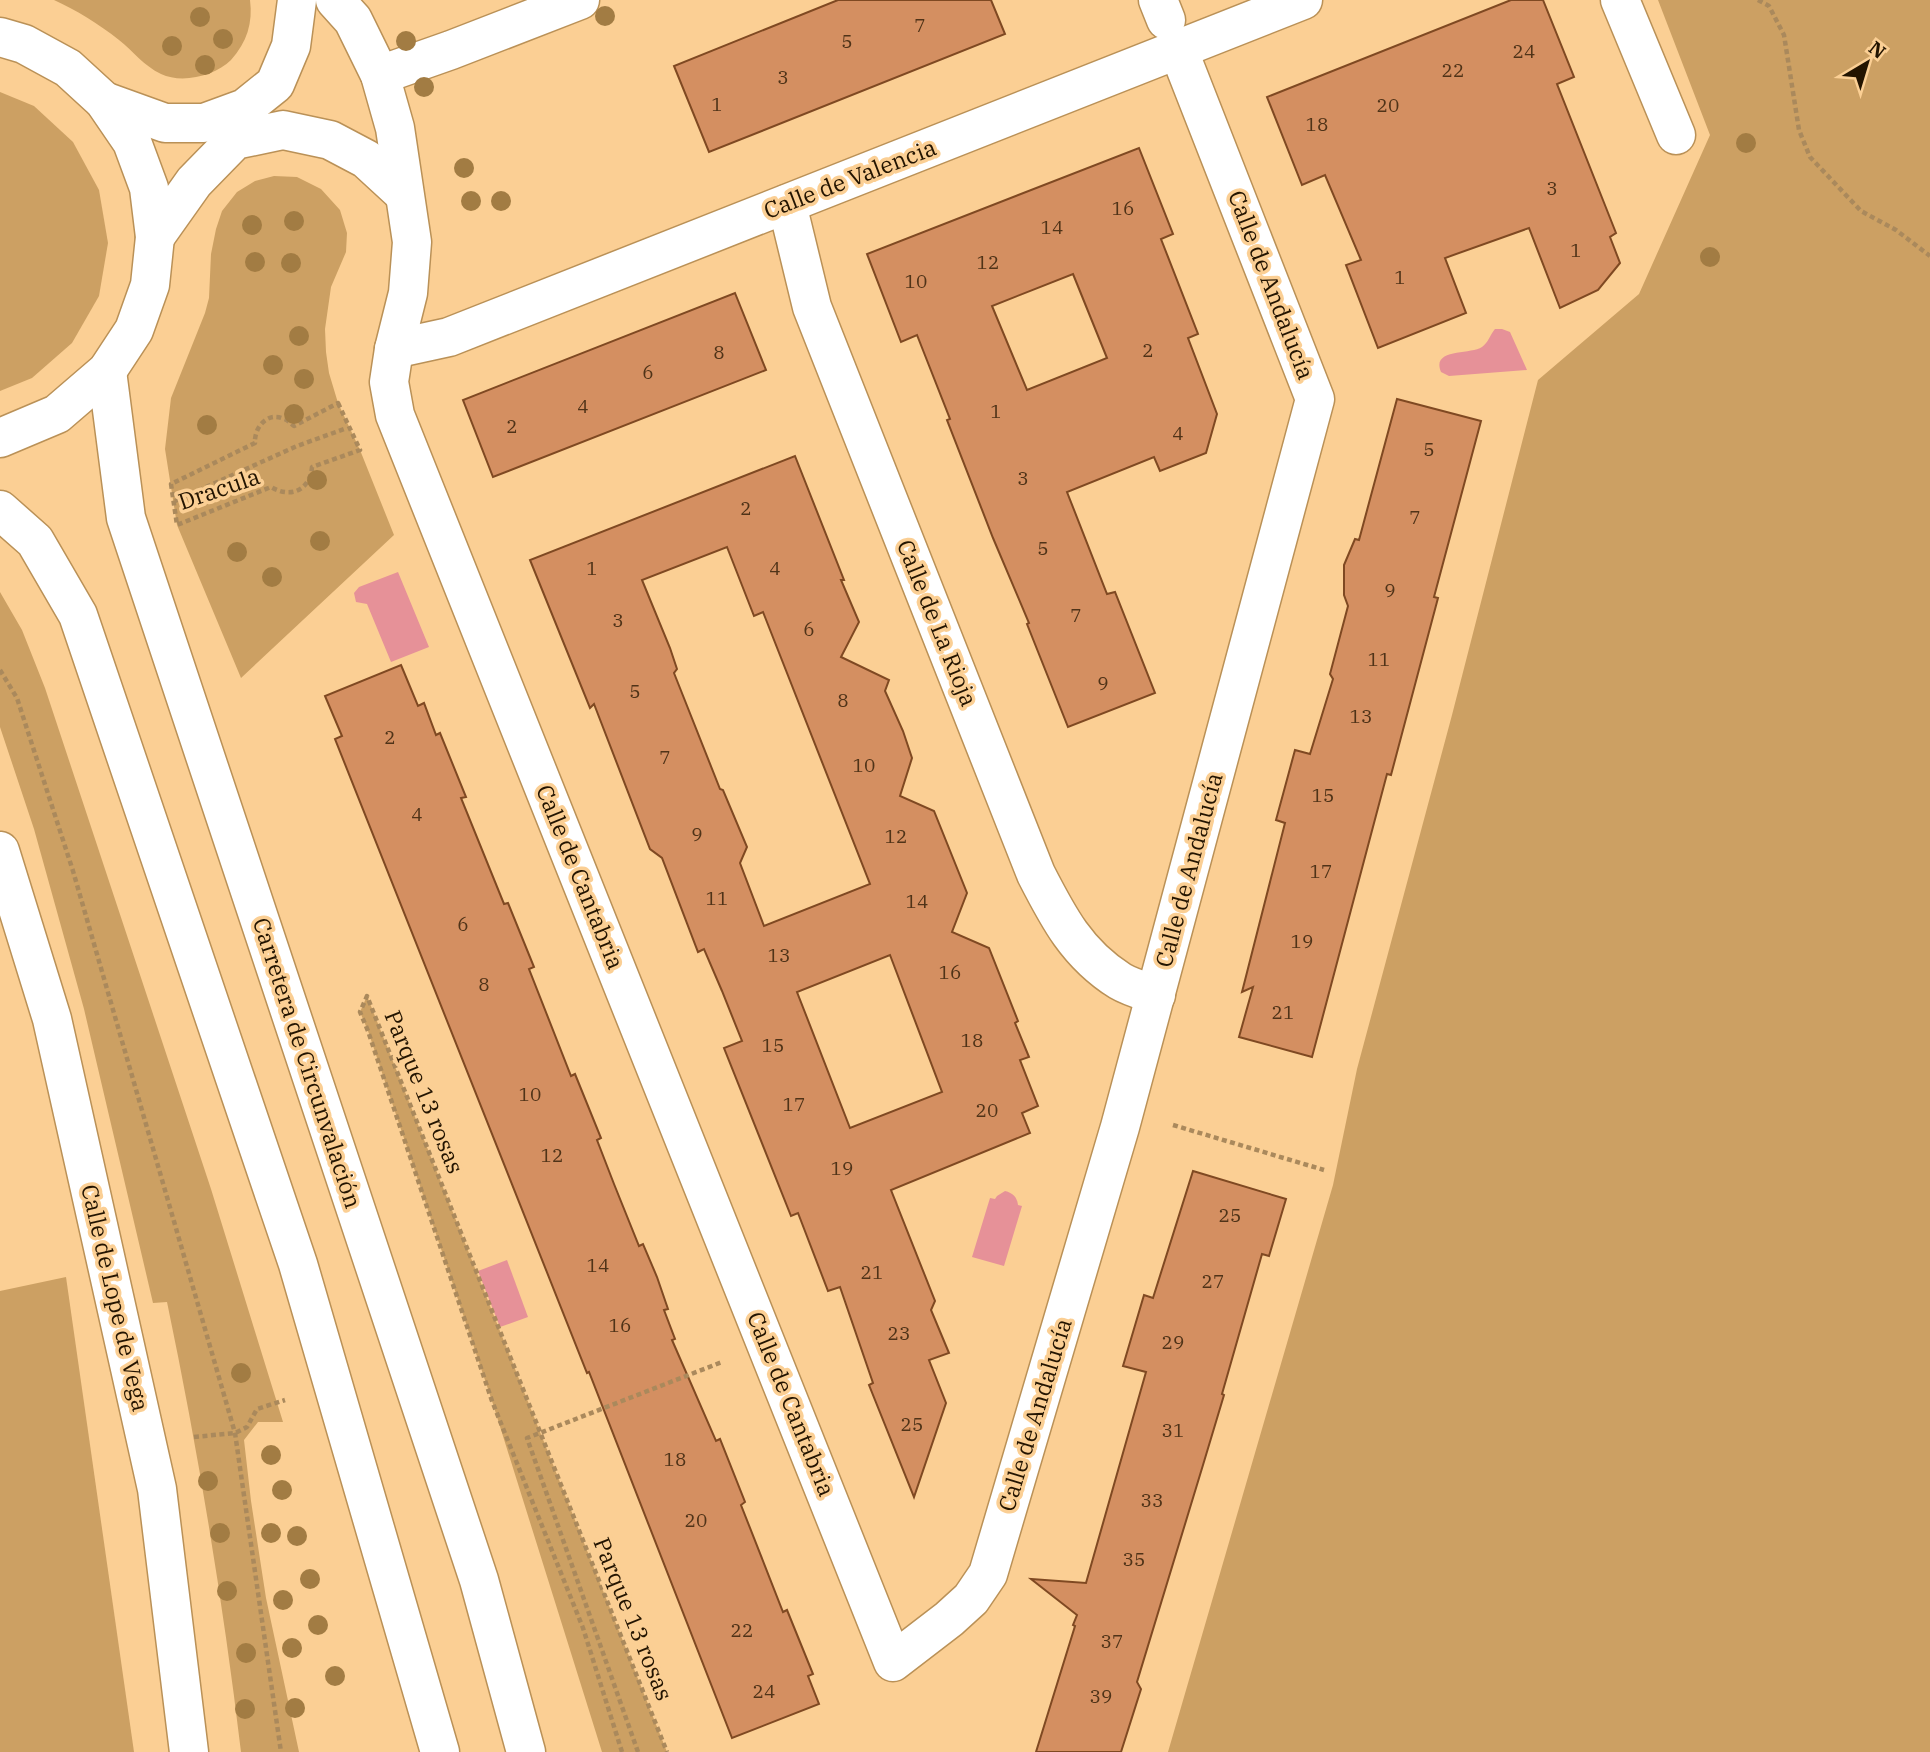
<svg xmlns="http://www.w3.org/2000/svg" width="1930" height="1752" viewBox="0 0 1930 1752" font-family="'IBM Plex Serif',serif">
	<style>
		.green { fill: #cca063 }
		.water { fill: #e69198 }
		.building { fill: #d48f61; stroke: #7f4922; stroke-width: 2; fill-rule: evenodd }
		.lines { fill: none; stroke-linecap: round; stroke-linejoin: round }
		.street-casing { stroke: #ba9157; stroke-width: 41 }
		.secondary-casing { stroke: #ba9157; stroke-width: 41 }
		.path { stroke: #aa895c; stroke-width: 4.5; stroke-dasharray: 5 3.5; stroke-linecap: butt }
		.street { stroke: #fff; stroke-width: 38 }
		.secondary { stroke: #fff; stroke-width: 38 }
		.tree { fill: #a27c43 }
		.labels { text-anchor: middle; stroke-width: 7; stroke-linejoin: round; paint-order: stroke }
		.number-label { font-size: 19px; fill: #4f3318 }
		.street-label { font-size: 23px; fill: #231400; stroke: #fbcf94 }
	</style>
	<rect width="100%" height="100%" fill="#fbcf94"/>
	<g class="green">
		<path d="M 54,0 L 250,0 C 253,23 247,42 231,60 C 215,76 182,84 161,74 C 144,66 133,51 119,40 C 99,24 76,10 54,0 Z"/>
		<polygon points="1658,0 1930,0 1930,1752 1168,1752 1333,1185 1357,1069 1452,715 1538,380 1639,294 1710,135"/>
		<polygon points="0,92 34,106 73,142 99,190 108,243 99,296 72,343 32,378 0,391"/>
		<polygon points="274,176 297,177 321,189 340,210 347,233 346,252 331,287 325,329 326,352 329,373 338,403 360,450 394,535 241,678 177,525 165,449 171,398 205,313 209,298 211,254 216,229 222,211 237,192 255,181"/>
		<path d="M 0,592 L 22,630 L 45,688 L 211,1189 L 283,1422 L 258,1422 L 244,1440 L 251,1501 L 266,1598 L 299,1752 L 241,1752 C 223,1601 198,1451 167,1302 L 153,1303 L 84,1009 L 34,829 L 0,727 Z"/>
		<polygon points="367,996 667,1752 602,1752 492,1401 368,1031 360,1012"/>
		<polygon points="66,1277 134,1752 0,1752 0,1291"/>
	</g>
	<g class="water">
		<path d="M 1495,329 L 1502,329 L 1510,332 L 1527,370 L 1449,376 L 1441,372 C 1431,348 1470,355 1482,347 C 1488,343 1490,335 1495,329 Z"/>
		<polygon points="398,572 429,647 391,662 367,604 356,602 354,593 359,587"/>
		<path d="M 1005,1191 C 1013,1193 1017,1197 1018,1205 L 1022,1206 L 1004,1266 L 972,1257 L 990,1198 L 995,1199 L 997,1196 Z"/>
		<polygon points="507,1260 528,1317 500,1327 478,1271"/>
	</g>
	<g class="building">
		<polygon points="838,0 991,0 1005,34 709,152 674,66"/>
		<polygon points="1511,0 1543,0 1574,77 1557,84 1616,233 1610,237 1620,263 1598,290 1560,308 1529,228 1445,258 1466,313 1378,348 1346,265 1361,260 1325,175 1302,185 1267,97"/>
		<path d="M 1139,148 L 1173,234 L 1161,239 L 1198,334 L 1188,338 L 1217,414 L 1206,453 L 1160,471 L 1154,457 L 1067,492 L 1107,594 L 1115,592 L 1155,693 L 1068,727 L 1027,624 L 1029,623 L 993,538 L 947,420 L 950,419 L 917,335 L 901,342 L 867,254 ZM 1073,274 L 1107,358 L 1027,390 L 992,306 Z"/>
		<polygon points="735,293 766,370 493,477 463,400"/>
		<polygon points="1397,399 1481,421 1434,597 1438,598 1391,775 1387,774 1312,1057 1239,1037 1253,987 1242,992 1285,823 1276,820 1295,750 1310,754 1333,679 1330,674 1348,606 1344,595 1344,565 1355,539 1359,540"/>
		<path d="M 795,456 L 844,580 L 841,580 L 859,622 L 841,657 L 889,680 L 885,691 L 903,731 L 912,758 L 900,796 L 934,811 L 967,893 L 952,932 L 989,948 L 1018,1021 L 1015,1023 L 1029,1057 L 1020,1060 L 1038,1106 L 1022,1113 L 1030,1133 L 891,1190 L 935,1301 L 931,1310 L 949,1353 L 929,1360 L 946,1403 L 914,1497 L 869,1385 L 873,1383 L 840,1287 L 828,1291 L 798,1213 L 791,1216 L 724,1048 L 742,1041 L 722,991 L 704,949 L 698,952 L 662,858 L 650,849 L 594,704 L 590,708 L 530,560 ZM 727,547 L 754,616 L 763,612 L 870,884 L 764,926 L 740,863 L 747,847 L 723,790 L 720,789 L 674,673 L 677,669 L 670,648 L 642,580 ZM 890,955 L 942,1092 L 850,1128 L 797,992 Z"/>
		<polygon points="401,665 418,706 424,703 436,735 440,733 466,797 461,798 504,904 508,903 534,967 529,969 571,1076 575,1074 601,1138 597,1140 614,1184 639,1246 643,1244 657,1277 668,1309 664,1310 675,1339 672,1340 716,1441 720,1439 745,1502 741,1505 783,1612 787,1610 813,1674 808,1676 819,1704 732,1738 589,1372 587,1373 335,739 342,736 325,696"/>
		<polygon points="1193,1171 1286,1199 1269,1256 1262,1254 1222,1394 1224,1395 1203,1465 1137,1682 1141,1689 1121,1752 1036,1752 1075,1626 1073,1625 1077,1615 1031,1579 1086,1583 1146,1372 1123,1366 1144,1295 1153,1298"/>
	</g>
	<g class="lines">
		<defs>
			<g id="street">
				<polyline points="335,0 353,20 380,75 395,128 412,242 408,293 394,349 389,382 395,415 893,1662 949,1619 971,1599 988,1574 1120,1127 1315,399 1178,49"/>
				<polyline points="1158,0 1166,20"/>
				<polyline points="1620,0 1676,135"/>
				<polyline points="380,75 451,50 580,0"/>
				<polyline points="104,101 165,123 204,123 245,108 275,84 291,46 297,0"/>
				<path d="M 787,204 L 812,307 L 1036,874 C 1058,917 1077,954 1120,981 C 1130,987 1144,991 1156,995"/>
				<polyline points="155,237 194,182 235,140 283,130 330,140 366,159 404,194"/>
				<polyline points="394,349 449,337 1303,0"/>
				<polyline points="0,851 52,1019 157,1489 189,1752"/>
			</g>
			<g id="secondary">
				<polyline points="0,37 24,44 68,68 104,101 132,142 149,188 155,237 150,285 134,330 107,371 57,414 0,438"/>
				<polyline points="107,371 126,518 479,1580 526,1752"/>
				<polyline points="0,510 35,541 78,615 298,1264 440,1752"/>
			</g>
		</defs>
		<use href="#street" class="street-casing"/>
		<use href="#secondary" class="secondary-casing"/>
		<g class="path">
			<polyline points="1758,0 1769,6 1784,35 1799,130 1810,157 1861,211 1896,230 1930,256"/>
			<path d="M 338,403 L 360,450 L 312,467 C 310,490 291,499 271,487 L 177,525 L 171,484 L 255,443 C 254,427 268,411 284,419 C 288,420 290,423 294,426 Z"/>
			<polyline points="175,501 297,446 347,428"/>
			<polyline points="0,670 17,698 73,871 235,1433 281,1752"/>
			<polyline points="1173,1125 1324,1170"/>
			<polyline points="194,1437 235,1433 247,1427 257,1409 285,1400"/>
			<polyline points="622,1752 583,1628 492,1401 368,1031 360,1012 367,996 667,1752"/>
			<polyline points="638,1752 527,1438 722,1362"/>
		</g>
		<use href="#street" class="street"/>
		<use href="#secondary" class="secondary"/>
	</g>
	<g class="tree">
		<circle cx="605" cy="16" r="10"/>
		<circle cx="200" cy="17" r="10"/>
		<circle cx="223" cy="39" r="10"/>
		<circle cx="406" cy="41" r="10"/>
		<circle cx="172" cy="46" r="10"/>
		<circle cx="205" cy="65" r="10"/>
		<circle cx="424" cy="87" r="10"/>
		<circle cx="1746" cy="143" r="10"/>
		<circle cx="464" cy="168" r="10"/>
		<circle cx="471" cy="201" r="10"/>
		<circle cx="501" cy="201" r="10"/>
		<circle cx="294" cy="221" r="10"/>
		<circle cx="252" cy="225" r="10"/>
		<circle cx="1710" cy="257" r="10"/>
		<circle cx="255" cy="262" r="10"/>
		<circle cx="291" cy="263" r="10"/>
		<circle cx="299" cy="336" r="10"/>
		<circle cx="273" cy="365" r="10"/>
		<circle cx="304" cy="379" r="10"/>
		<circle cx="294" cy="414" r="10"/>
		<circle cx="207" cy="425" r="10"/>
		<circle cx="317" cy="480" r="10"/>
		<circle cx="320" cy="541" r="10"/>
		<circle cx="237" cy="552" r="10"/>
		<circle cx="272" cy="577" r="10"/>
		<circle cx="241" cy="1373" r="10"/>
		<circle cx="271" cy="1455" r="10"/>
		<circle cx="208" cy="1481" r="10"/>
		<circle cx="282" cy="1490" r="10"/>
		<circle cx="220" cy="1533" r="10"/>
		<circle cx="271" cy="1533" r="10"/>
		<circle cx="297" cy="1536" r="10"/>
		<circle cx="310" cy="1579" r="10"/>
		<circle cx="227" cy="1591" r="10"/>
		<circle cx="283" cy="1600" r="10"/>
		<circle cx="318" cy="1625" r="10"/>
		<circle cx="292" cy="1648" r="10"/>
		<circle cx="246" cy="1653" r="10"/>
		<circle cx="335" cy="1676" r="10"/>
		<circle cx="295" cy="1708" r="10"/>
		<circle cx="245" cy="1709" r="10"/>
	</g>
	<g class="labels">
		<g class="number-label">
			<text x="920" y="32">7</text>
			<text x="847" y="48">5</text>
			<text x="1524" y="58">24</text>
			<text x="1453" y="77">22</text>
			<text x="783" y="84">3</text>
			<text x="717" y="111">1</text>
			<text x="1388" y="112">20</text>
			<text x="1317" y="131">18</text>
			<text x="1552" y="195">3</text>
			<text x="1123" y="215">16</text>
			<text x="1052" y="234">14</text>
			<text x="1576" y="257">1</text>
			<text x="988" y="269">12</text>
			<text x="1400" y="284">1</text>
			<text x="916" y="288">10</text>
			<text x="1148" y="357">2</text>
			<text x="719" y="359">8</text>
			<text x="648" y="379">6</text>
			<text x="583" y="413">4</text>
			<text x="996" y="418">1</text>
			<text x="512" y="433">2</text>
			<text x="1178" y="440">4</text>
			<text x="1429" y="456">5</text>
			<text x="1023" y="485">3</text>
			<text x="746" y="515">2</text>
			<text x="1415" y="524">7</text>
			<text x="1043" y="555">5</text>
			<text x="592" y="575">1</text>
			<text x="775" y="575">4</text>
			<text x="1390" y="597">9</text>
			<text x="1076" y="622">7</text>
			<text x="618" y="627">3</text>
			<text x="809" y="636">6</text>
			<text x="1379" y="666">11</text>
			<text x="1103" y="690">9</text>
			<text x="635" y="698">5</text>
			<text x="843" y="707">8</text>
			<text x="1361" y="723">13</text>
			<text x="390" y="744">2</text>
			<text x="665" y="764">7</text>
			<text x="864" y="772">10</text>
			<text x="1323" y="802">15</text>
			<text x="417" y="821">4</text>
			<text x="697" y="841">9</text>
			<text x="896" y="843">12</text>
			<text x="1321" y="878">17</text>
			<text x="717" y="905">11</text>
			<text x="917" y="908">14</text>
			<text x="463" y="931">6</text>
			<text x="1302" y="948">19</text>
			<text x="779" y="962">13</text>
			<text x="950" y="979">16</text>
			<text x="484" y="991">8</text>
			<text x="1283" y="1019">21</text>
			<text x="972" y="1047">18</text>
			<text x="773" y="1052">15</text>
			<text x="530" y="1101">10</text>
			<text x="794" y="1111">17</text>
			<text x="987" y="1117">20</text>
			<text x="552" y="1162">12</text>
			<text x="842" y="1175">19</text>
			<text x="1230" y="1222">25</text>
			<text x="598" y="1272">14</text>
			<text x="872" y="1279">21</text>
			<text x="1213" y="1288">27</text>
			<text x="620" y="1332">16</text>
			<text x="899" y="1340">23</text>
			<text x="1173" y="1349">29</text>
			<text x="912" y="1431">25</text>
			<text x="1173" y="1437">31</text>
			<text x="675" y="1466">18</text>
			<text x="1152" y="1507">33</text>
			<text x="696" y="1527">20</text>
			<text x="1134" y="1566">35</text>
			<text x="742" y="1637">22</text>
			<text x="1112" y="1648">37</text>
			<text x="764" y="1698">24</text>
			<text x="1101" y="1703">39</text>
		</g>
		<g class="street-label">
			<text transform="translate(850 179) rotate(-21)" y="8">Calle de Valencia</text>
			<text transform="translate(1271 285) rotate(69)" y="8">Calle de Andalucía</text>
			<text transform="translate(219 489) rotate(-19)" y="8">Dracula</text>
			<text transform="translate(937 623) rotate(68)" y="8">Calle de La Rioja</text>
			<text transform="translate(1189 870) rotate(-75)" y="8">Calle de Andalucía</text>
			<text transform="translate(580 877) rotate(68)" y="8">Calle de Cantabria</text>
			<text transform="translate(307 1063) rotate(72)" y="8">Carretera de Circunvalación</text>
			<text transform="translate(424 1092) rotate(68)" y="8">Parque 13 rosas</text>
			<text transform="translate(115 1298) rotate(77)" y="8">Calle de Lope de Vega</text>
			<text transform="translate(791 1404) rotate(68)" y="8">Calle de Cantabria</text>
			<text transform="translate(1035 1415) rotate(-73)" y="8">Calle de Andalucía</text>
			<text transform="translate(633 1619) rotate(68)" y="8">Parque 13 rosas</text>
		</g>
	</g>
	<g transform="translate(1867 63) rotate(38)" stroke="#fbcf94" stroke-width="5" paint-order="stroke">
	<path d="M0-5L12 26L0 18L-12 26Z" fill="#231400"/>
	<text y="-10" font-size="19" font-weight="bold" text-anchor="middle" fill="#231400">N</text>
	</g>
</svg>
